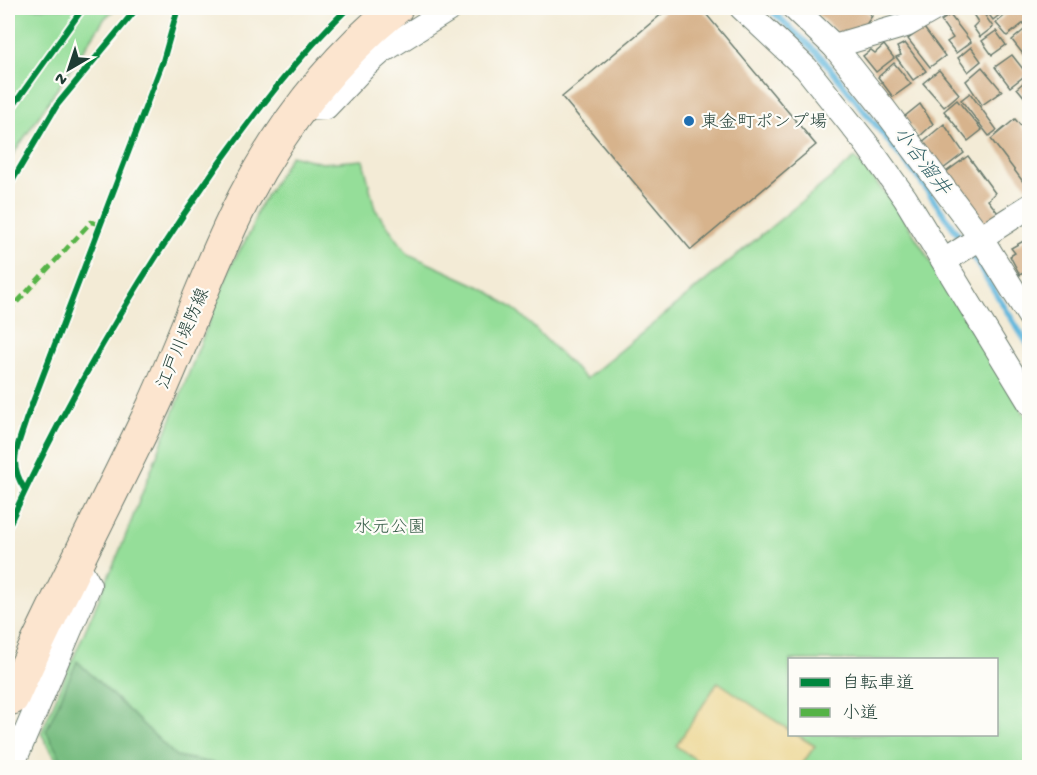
<svg xmlns="http://www.w3.org/2000/svg" width="1037" height="775" viewBox="0 0 1037 775" font-family="'Gochi Hand','Klee One',sans-serif">
	<style>
		.green { fill: #95de99; stroke: #5a8e66; stroke-width: 1.5; fill-rule: evenodd }
		.forest { fill: #78bd81; stroke: #4c7d5a; stroke-width: 1.5 }
		.sand { fill: #eeda9e; stroke: #868c69; stroke-width: 1.5 }
		.lines { fill: none; stroke-linecap: round; stroke-linejoin: round }
		.stream { stroke: #60b7dd; stroke-width: 6 }
		.building { fill: #d7b38c }
		.minor-casing { stroke: #697a6d; stroke-width: 26 }
		.secondary-casing { stroke: #697a6d; stroke-width: 35 }
		.minor { stroke: #fff; stroke-width: 24 }
		.secondary { stroke: #fce5cf; stroke-width: 33 }
		.quiet { stroke: #55b346; stroke-width: 4.5; stroke-dasharray: 9 4.5; stroke-linecap: butt }
		.cycleway-casing { stroke: #fdfcf7; stroke-width: 10 }
		.cycleway { stroke: #00873e; stroke-width: 6 }
		.poi-dot { fill: #1f6fb2; stroke: #fdfcf7; stroke-width: 2 }
		.labels { text-anchor: middle; stroke-width: 4.5; stroke-linejoin: round; paint-order: stroke }
		.poi-label { font-size: 18px; fill: #1f3d34; stroke: #fdfcf7; text-anchor: start }
		.street-label { font-size: 18px; fill: #1f3d34; stroke: #fdfcf7 }
		.park-label { font-size: 18px; fill: #375d48; stroke: #fdfcf7 }
		.water-label { font-size: 20px; font-style: italic; fill: #326267; stroke: #fdfcf7 }
	</style>
	<rect width="100%" height="100%" fill="#fdfcf7"/>
	<filter id="ink" filterUnits="userSpaceOnUse"><feTurbulence type="fractalNoise" baseFrequency=".0167" numOctaves="2"/><feDisplacementMap in="SourceGraphic" scale="12" xChannelSelector="R" yChannelSelector="G"/><feConvolveMatrix kernelMatrix="1 2 1 2 8 2 1 2 1" color-interpolation-filters="sRGB"/></filter>
	<filter id="wash" filterUnits="userSpaceOnUse"><feTurbulence type="fractalNoise" baseFrequency=".008" numOctaves="4" result="noise"/><feDisplacementMap in="SourceGraphic" scale="24" xChannelSelector="R" yChannelSelector="G"/><feGaussianBlur stdDeviation="1.35" result="paint"/><feColorMatrix in="noise" values="0 0 0 0 0 0 0 0 0 0 0 0 0 0 0 0 0 1.4 0 .05"/><feComposite in="paint" operator="in"/></filter>
	<g filter="url(#wash)">
		<rect width="100%" height="100%" fill="#f3ebd6"/>
		<g class="green">
			<polygon points="8,8 116,8 105,18 8,162"/>
			<path d="M 291,155 L 322,163 L 363,160 L 375,209 L 408,254 L 485,289 L 518,312 L 586,379 L 855,158 L 897,207 L 1029,422 L 1029,767 L 61,768 L 41,733 L 122,545 L 231,265 L 251,231 L 258,209 ZM 790,660 L 996,660 L 996,734 L 790,734 Z"/>
		</g>
		<polygon class="forest" points="77,661 176,756 234,767 65,767 46,731"/>
		<polygon class="sand" points="718,682 789,730 790,734 797,735 815,746 800,767 707,767 676,746"/>
		<g class="lines">
			<g class="stream">
				<polyline points="769,8 821,57 919,179 964,243"/>
				<polyline points="970,252 1030,348"/>
			</g>
		</g>
		<g id="blocks">
			<g class="building">
				<polygon points="669,8 701,8 816,145 691,250 562,97"/>
				<polygon points="811,8 862,8 872,16 865,26 840,35"/>
				<polygon points="969,8 980,8 993,27 980,37 973,27 978,22"/>
				<polygon points="984,8 1008,8 993,20"/>
				<polygon points="1014,8 1024,8 1030,14 1030,18 1007,36 996,23"/>
				<polygon points="950,15 971,42 956,53 947,42 953,38 941,21"/>
				<polygon points="1030,25 1030,49 1023,54 1012,40"/>
				<polygon points="924,28 945,56 930,67 908,39"/>
				<polygon points="996,31 1006,45 992,55 982,41"/>
				<polygon points="905,43 926,71 913,80 896,57 901,55 897,47"/>
				<polygon points="884,45 894,58 876,72 863,56 871,50 875,53"/>
				<polygon points="971,47 981,61 968,72 958,58"/>
				<polygon points="1012,55 1027,74 1010,87 995,67"/>
				<polygon points="894,63 911,84 893,97 878,77"/>
				<polygon points="982,67 1002,91 982,105 966,81"/>
				<polygon points="939,70 959,94 944,107 923,83"/>
				<polygon points="1030,77 1030,104 1017,88"/>
				<polygon points="970,93 997,130 989,136 961,100"/>
				<polygon points="957,100 982,130 968,141 944,111"/>
				<polygon points="920,104 933,124 919,137 904,117"/>
				<polygon points="1015,119 1030,137 1030,191 991,139"/>
				<polygon points="944,124 964,153 943,169 921,143"/>
				<polygon points="968,156 995,193 988,200 998,213 984,224 946,172"/>
				<polygon points="1027,239 1030,246 1030,269 1020,275 1010,256 1015,253 1011,248"/>
			</g>
		</g>
	</g>
	<g filter="url(#ink)">
		<use href="#blocks" fill-opacity="0" stroke="#697a6d" stroke-width="1.5"/>
		<g class="lines">
			<defs>
				<g id="minor">
					<polyline points="742,8 806,68 865,142 905,198 1030,403"/>
					<polyline points="794,8 834,46 884,109 981,238 1030,317"/>
					<polyline points="834,46 906,25 936,8"/>
					<polyline points="301,108 326,107 365,66 381,52 451,8"/>
					<polyline points="944,261 1030,206"/>
					<polyline points="11,768 89,585 77,563"/>
				</g>
				<path id="secondary" d="M 12,698 C 56,599 107,504 153,407 C 185,338 209,266 244,198 C 282,126 333,59 396,8"/>
			</defs>
			<use href="#minor" class="minor-casing"/>
			<use href="#secondary" class="secondary-casing"/>
			<use href="#minor" class="minor"/>
			<use href="#secondary" class="secondary"/>
			<polyline class="quiet" points="8,312 91,222 102,225"/>
			<defs>
				<g id="cycleway">
					<polyline points="8,113 83,8"/>
					<polyline points="8,188 57,105 137,8"/>
					<path d="M 25,490 C 7,461 17,450 26,420 L 163,61 L 178,8"/>
					<path d="M 8,527 C 66,401 135,282 215,169 C 256,112 298,56 348,8"/>
				</g>
			</defs>
			<use href="#cycleway" class="cycleway-casing"/>
			<use href="#cycleway" class="cycleway"/>
		</g>
	</g>
	<circle class="poi-dot" cx="689" cy="121" r="6"/>
	<g class="labels">
		<g class="poi-label">
			<text x="701" y="127">東金町ポンプ場</text>
		</g>
		<g class="street-label">
			<text transform="translate(182 338) rotate(-67)" y="6">江戸川堤防線</text>
		</g>
		<g class="park-label">
			<text x="390" y="532">水元公園</text>
		</g>
		<g class="water-label">
			<text transform="translate(923 160) rotate(53)" y="7">小合溜井</text>
		</g>
	</g>
	<rect width="1037" height="775" fill="none" stroke="#fdfcf7" stroke-width="30"/>
	<rect x="788" y="658" width="210" height="78" fill="#fdfcf7" stroke="#a4b0a9" stroke-width="1.5"/>
	<rect x="800" y="678" width="30" height="9" fill="#00873e" stroke="#a4b0a9" stroke-width="1.5"/>
	<text x="842" y="688" font-size="18" fill="#1f3d34">自転車道</text>
	<rect x="800" y="708" width="30" height="9" fill="#55b346" stroke="#a4b0a9" stroke-width="1.5"/>
	<text x="842" y="718" font-size="18" fill="#1f3d34">小道</text>
	<g transform="translate(69 69) rotate(219)" stroke="#fdfcf7" stroke-width="4.5" paint-order="stroke">
	<path d="M0-4.5L10 22L0 15L-10 22Z" fill="#1f3d34"/>
	<text y="-9" font-size="16" font-weight="bold" text-anchor="middle" fill="#1f3d34">N</text>
	</g>
</svg>
